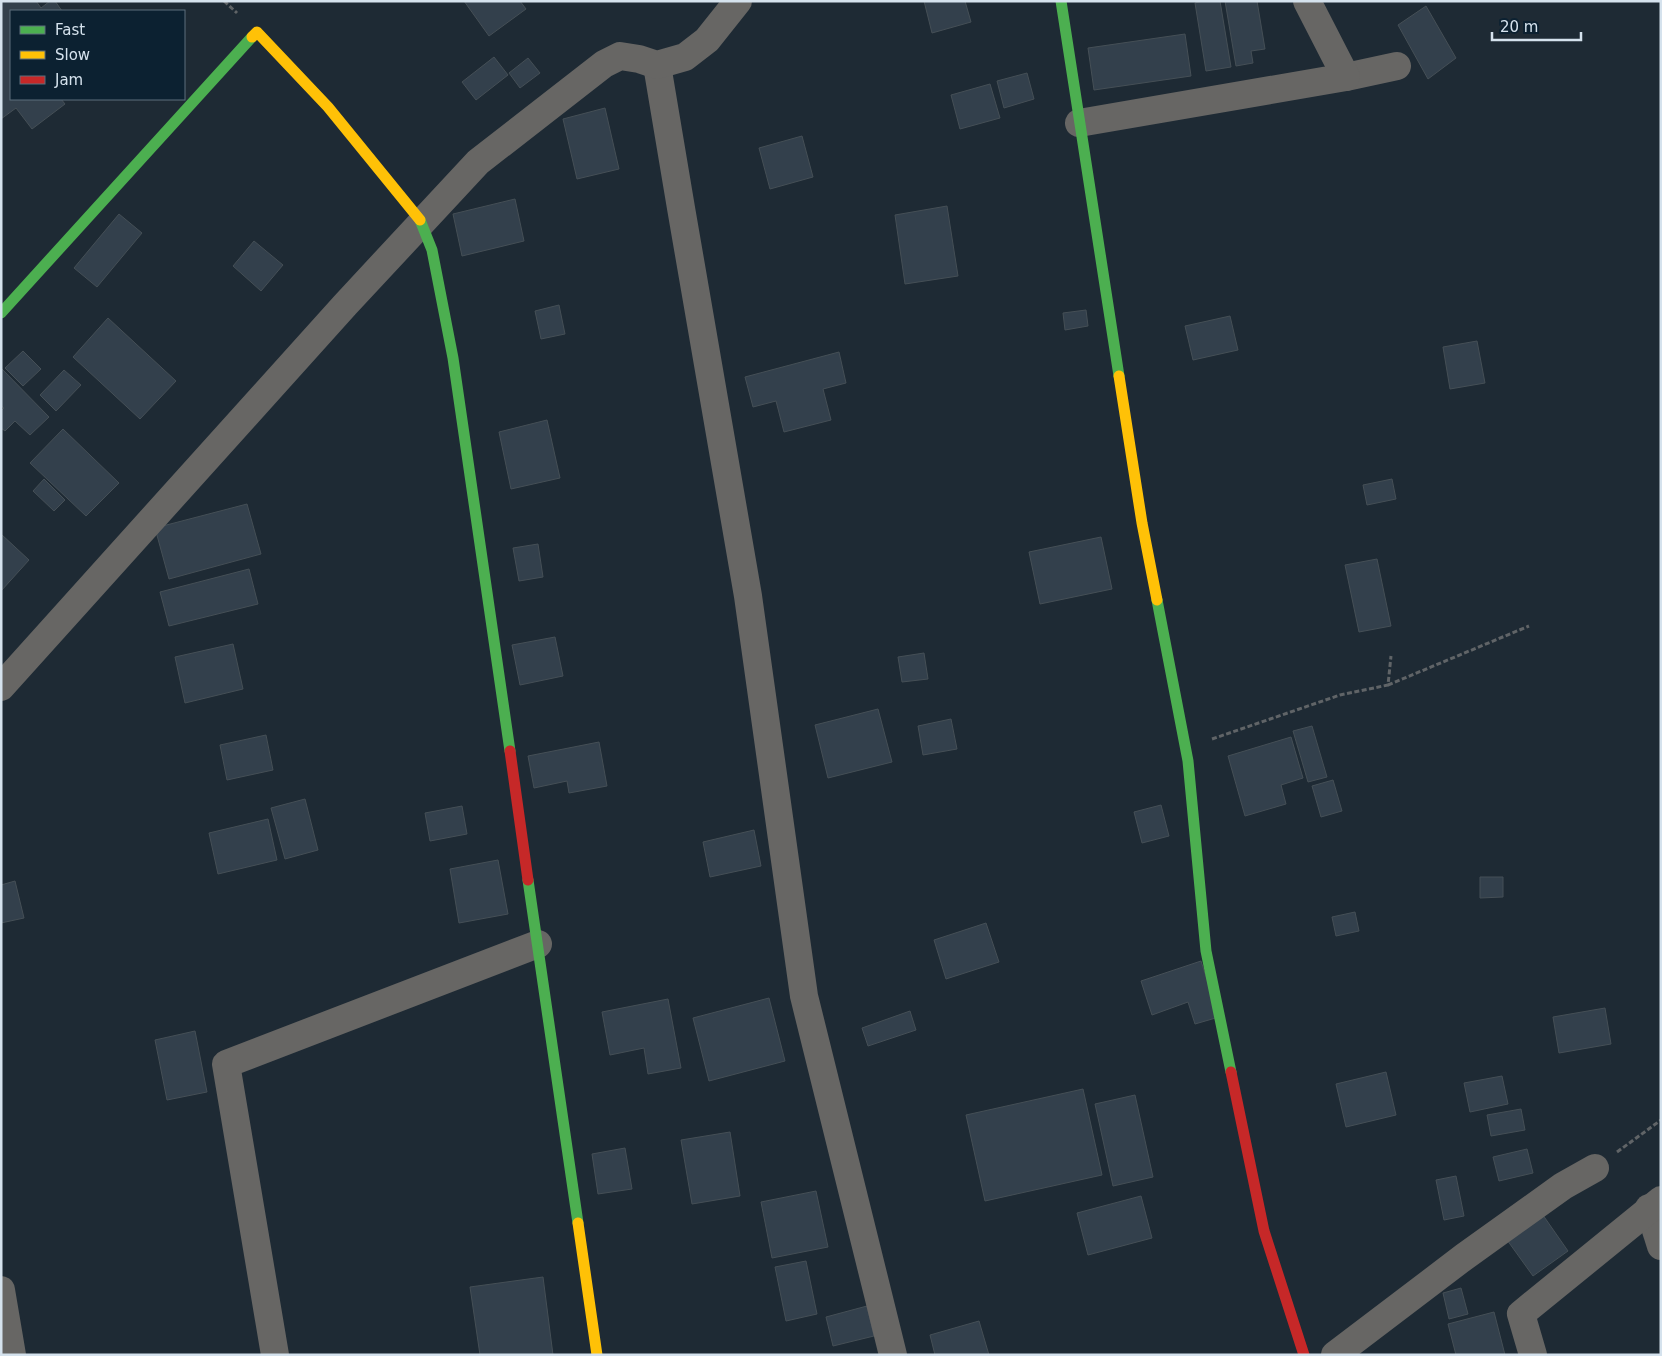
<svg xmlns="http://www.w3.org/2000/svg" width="1662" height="1356" viewBox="0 0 1662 1356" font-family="'DejaVu Sans',sans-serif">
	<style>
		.building { fill: #33404c; stroke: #454f56 }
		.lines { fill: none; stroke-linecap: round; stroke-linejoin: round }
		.path { stroke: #606467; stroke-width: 3; stroke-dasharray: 5 2.5; stroke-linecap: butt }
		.street { stroke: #676664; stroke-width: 28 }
		.fast { stroke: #4caf50; stroke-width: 11 }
		.slow { stroke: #ffc107; stroke-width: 11 }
		.jam { stroke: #c62828; stroke-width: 11 }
	</style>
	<rect width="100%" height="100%" fill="#1e2a34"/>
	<g class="building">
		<polygon points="1,1 36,1 41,8 50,1 55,1 62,11 11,11 11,99 61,99 65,104 32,129 16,108 1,119"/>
		<polygon points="464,1 520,1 526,9 489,36"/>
		<polygon points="924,1 965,1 971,22 932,33"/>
		<polygon points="1203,1 1220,1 1231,67 1206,71 1195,3"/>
		<polygon points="1225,1 1257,1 1265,49 1251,51 1253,63 1236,66"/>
		<polygon points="1426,6 1456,58 1428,79 1398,25"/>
		<polygon points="1185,34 1191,76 1094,90 1088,48"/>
		<polygon points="494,57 508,75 476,100 462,82"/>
		<polygon points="528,58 540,73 520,88 509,73"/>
		<polygon points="1027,73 1034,99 1004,108 997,81"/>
		<polygon points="990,84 1000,118 960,129 951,95"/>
		<polygon points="605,108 619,169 577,179 563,119"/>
		<polygon points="802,136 813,177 770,189 759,148"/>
		<polygon points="515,199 524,241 462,256 453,214"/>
		<polygon points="947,206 958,276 905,284 895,215"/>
		<polygon points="119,214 142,233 97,287 74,268"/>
		<polygon points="254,241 283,265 261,291 233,266"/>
		<polygon points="559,305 565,334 541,339 535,311"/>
		<polygon points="1086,310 1088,326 1065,330 1063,313"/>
		<polygon points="1230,316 1238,350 1193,360 1185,326"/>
		<polygon points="108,318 176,381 140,419 73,357"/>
		<polygon points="1477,341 1485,383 1450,389 1443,347"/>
		<polygon points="23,351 41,369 23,386 5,368"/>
		<polygon points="839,352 846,383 823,389 831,420 784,432 776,401 753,407 745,377"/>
		<polygon points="1,368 49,417 30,435 15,421 5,431 1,428 1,411 4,408 1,406"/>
		<polygon points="64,370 81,385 56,411 40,395"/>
		<polygon points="547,420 560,478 511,489 499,432"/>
		<polygon points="63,429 119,483 86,516 30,463"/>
		<polygon points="44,479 65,500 54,511 33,491"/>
		<polygon points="1392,479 1396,499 1367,505 1363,485"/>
		<polygon points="247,504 261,554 169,579 155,528"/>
		<polygon points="1,534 29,560 1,591"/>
		<polygon points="1101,537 1112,589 1040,604 1029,552"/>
		<polygon points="538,544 543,577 519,581 513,548"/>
		<polygon points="1377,559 1391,626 1359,632 1345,565"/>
		<polygon points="249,569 258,604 169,626 160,592"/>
		<polygon points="555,637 563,676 520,685 512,645"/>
		<polygon points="233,644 243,689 185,703 175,657"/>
		<polygon points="924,653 928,679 902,682 898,657"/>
		<polygon points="878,709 892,762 828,778 815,725"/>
		<polygon points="951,719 957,749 923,755 918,726"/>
		<polygon points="1312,726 1327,777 1308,782 1293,731"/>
		<polygon points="266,735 273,770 227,780 220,745"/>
		<polygon points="1291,737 1303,778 1281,785 1286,804 1245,816 1228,756"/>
		<polygon points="599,742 607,786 569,793 567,781 534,788 528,756"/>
		<polygon points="1333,780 1342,811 1321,817 1312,786"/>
		<polygon points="305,799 318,850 285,859 271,808"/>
		<polygon points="1161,805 1169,836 1142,843 1134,812"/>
		<polygon points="462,806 467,834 430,841 425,813"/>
		<polygon points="268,819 277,860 218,874 209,833"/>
		<polygon points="754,830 761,866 710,877 703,842"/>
		<polygon points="498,860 508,914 459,923 450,869"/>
		<polygon points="1480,877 1503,877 1503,897 1480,898"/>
		<polygon points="15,881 24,918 1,923 1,885"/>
		<polygon points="1355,912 1359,931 1336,936 1332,917"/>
		<polygon points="986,923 999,962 946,979 934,940"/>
		<polygon points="1201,961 1219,1017 1195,1024 1188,1002 1152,1015 1141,981"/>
		<polygon points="769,998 785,1061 709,1081 693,1018"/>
		<polygon points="668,999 681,1068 648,1074 644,1048 610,1055 602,1012"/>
		<polygon points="1605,1008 1611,1044 1559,1053 1553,1017"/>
		<polygon points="910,1011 916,1030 868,1046 862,1028"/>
		<polygon points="195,1031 207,1092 167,1100 155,1040"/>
		<polygon points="1386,1072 1396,1115 1346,1127 1336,1084"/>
		<polygon points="1502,1076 1508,1104 1470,1112 1464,1083"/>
		<polygon points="1083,1089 1102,1175 985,1201 966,1115"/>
		<polygon points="1135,1095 1153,1177 1113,1186 1095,1104"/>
		<polygon points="1521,1109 1525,1130 1491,1136 1487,1115"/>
		<polygon points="730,1132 740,1196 692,1204 681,1140"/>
		<polygon points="625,1148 632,1189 598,1194 592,1154"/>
		<polygon points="1527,1149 1533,1173 1499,1181 1493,1157"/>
		<polygon points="1456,1176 1464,1216 1444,1220 1436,1180"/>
		<polygon points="816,1191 828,1247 772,1258 761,1202"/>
		<polygon points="1141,1196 1152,1238 1088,1255 1077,1213"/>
		<polygon points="1538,1208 1568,1251 1533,1276 1502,1233"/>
		<polygon points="806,1261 817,1314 786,1321 775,1267"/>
		<polygon points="543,1277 553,1355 480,1355 470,1287"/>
		<polygon points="1461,1288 1468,1314 1449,1319 1443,1293"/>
		<polygon points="867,1306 874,1336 833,1346 826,1317"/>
		<polygon points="1494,1312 1505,1355 1456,1355 1448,1324"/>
		<polygon points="979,1321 989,1355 935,1355 930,1335"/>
	</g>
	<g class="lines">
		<g class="path">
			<polyline points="224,1 237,13"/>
			<polyline points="1388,685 1529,626"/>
			<polyline points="1212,739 1340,695 1388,685 1391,656"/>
			<polyline points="1617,1152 1661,1120"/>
		</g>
		<g class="street">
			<polyline points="657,65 681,208 748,596 804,996 893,1355"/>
			<polyline points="1346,77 1397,66"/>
			<polyline points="1079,123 1346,77 1307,1"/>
			<polyline points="1,687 345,305 478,162 604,64 620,56 639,59 657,65 685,57 707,40 738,1"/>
			<polyline points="1649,1208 1661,1246"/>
			<polyline points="1,1290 12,1355"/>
			<polyline points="275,1355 226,1064 538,944"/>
			<polyline points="1335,1355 1464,1257 1563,1186 1595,1168"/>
			<polyline points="1533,1355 1521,1314 1661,1200"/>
		</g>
		<g class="fast">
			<polyline points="1061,1 1119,376"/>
			<polyline points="420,220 432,250 453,358 510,751"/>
			<polyline points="1,313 252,37"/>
			<polyline points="1157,600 1188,761 1206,951 1231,1072"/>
			<polyline points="528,880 578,1223"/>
		</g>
		<g class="slow">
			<polyline points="252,37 257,32 328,107 420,220"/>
			<polyline points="1119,376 1142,523 1157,600"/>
			<polyline points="578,1223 597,1355"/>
		</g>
		<g class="jam">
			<polyline points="510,751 528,880"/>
			<polyline points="1231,1072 1264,1231 1304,1355"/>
		</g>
	</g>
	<rect width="1662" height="1356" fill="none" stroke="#d5e2ed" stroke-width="5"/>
	<rect x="10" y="10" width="175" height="90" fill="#0c2131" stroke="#5c6e7c"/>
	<rect x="20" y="26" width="25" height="8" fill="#4caf50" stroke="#5c6e7c"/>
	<text x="55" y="35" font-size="15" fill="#d5e2ed">Fast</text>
	<rect x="20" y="51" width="25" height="8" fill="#ffc107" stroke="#5c6e7c"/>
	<text x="55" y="60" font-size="15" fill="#d5e2ed">Slow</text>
	<rect x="20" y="76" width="25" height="8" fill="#c62828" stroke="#5c6e7c"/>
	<text x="55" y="85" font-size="15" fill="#d5e2ed">Jam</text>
	<path d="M1492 32v8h89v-8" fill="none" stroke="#d5e2ed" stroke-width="2.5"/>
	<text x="1500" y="32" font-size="15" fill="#d5e2ed" stroke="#0c2131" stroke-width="4" paint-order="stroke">20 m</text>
</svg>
